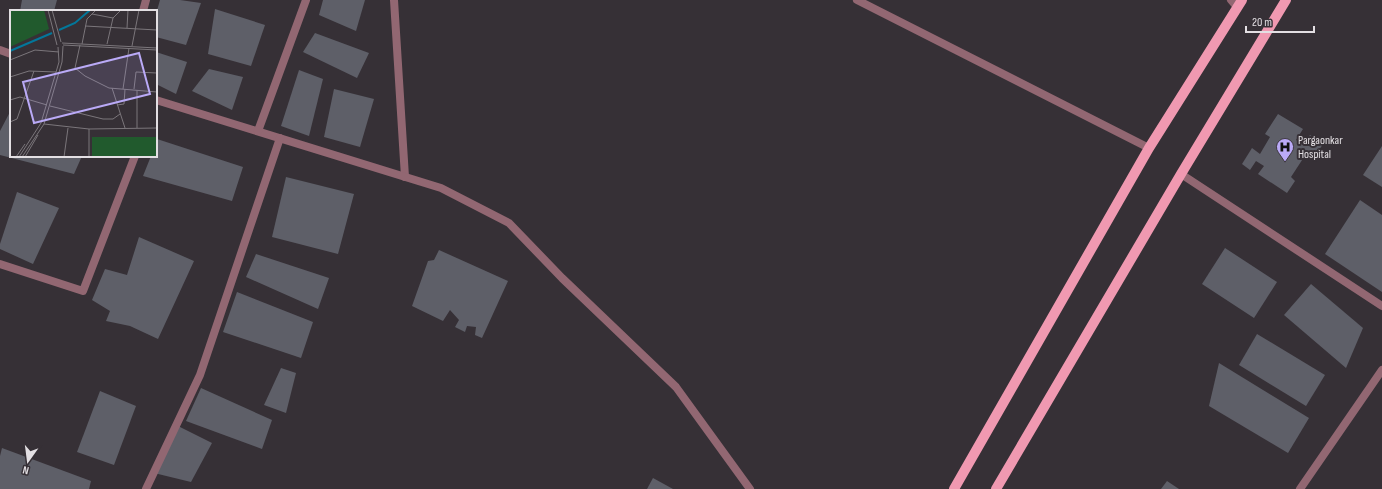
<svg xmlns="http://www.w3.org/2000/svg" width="1382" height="489" viewBox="0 0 1382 489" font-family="'Sofia Sans Condensed',sans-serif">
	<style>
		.building { fill: #5e5f68 }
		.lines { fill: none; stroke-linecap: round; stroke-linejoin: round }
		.minor { stroke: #926772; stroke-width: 8 }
		.primary { stroke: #f099b1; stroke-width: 10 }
		.labels { text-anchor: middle; stroke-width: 4; stroke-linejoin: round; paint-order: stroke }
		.poi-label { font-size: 12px; fill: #e3dfe3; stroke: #363036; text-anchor: start }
		.inset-river { fill: none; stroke: #03779a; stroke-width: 2 }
		.inset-road { fill: none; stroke: #7b767b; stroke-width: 1 }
		.view { fill: #baaaf7; fill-opacity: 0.15; stroke: #baaaf7; stroke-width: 2 }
		.inset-edge { fill: none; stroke: #e3dfe3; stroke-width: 2 }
	</style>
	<rect width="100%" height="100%" fill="#363036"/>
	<g class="building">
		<polygon points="22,0 57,0 54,11 20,11"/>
		<polygon points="160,0 180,0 201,3 186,45 156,37 156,14"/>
		<polygon points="323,0 365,0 356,31 319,15"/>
		<polygon points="215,9 265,25 251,66 208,54"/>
		<polygon points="315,33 369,53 357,78 303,52"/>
		<polygon points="156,52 187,62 176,94 156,84"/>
		<polygon points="209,69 243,77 232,110 192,91"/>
		<polygon points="299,70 323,79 309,136 281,126"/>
		<polygon points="334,89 374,99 360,147 324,137"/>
		<polygon points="11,110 11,156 82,156 74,174 0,155 0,131"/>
		<polygon points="1278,114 1303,129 1296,140 1304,145 1310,135 1323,144 1313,159 1306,154 1291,177 1295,181 1287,193 1258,174 1264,166 1256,161 1250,170 1242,164 1252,148 1260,154 1270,137 1265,134"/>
		<polygon points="157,139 243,167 232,201 143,176 151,156 156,156 156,142"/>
		<polygon points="1382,146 1382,187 1363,175"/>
		<polygon points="286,177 354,194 338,254 272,237"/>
		<polygon points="17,192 59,208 33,264 0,249 0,244"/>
		<polygon points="1360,200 1382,215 1382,292 1325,254"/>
		<polygon points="139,237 194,261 158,339 130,326 106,321 110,311 92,300 105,269 127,275"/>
		<polygon points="1225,248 1277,282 1254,318 1202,284"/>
		<polygon points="439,250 508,281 482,338 475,335 476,327 467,326 465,332 455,327 459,320 450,310 443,321 412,306 428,261 434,260"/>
		<polygon points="256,254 329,278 318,309 246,277"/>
		<polygon points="1311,284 1363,328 1346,368 1284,315"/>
		<polygon points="237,292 313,322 301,358 223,332"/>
		<polygon points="1257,334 1325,375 1306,406 1239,365"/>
		<polygon points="1219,363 1309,418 1288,453 1209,406"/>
		<polygon points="281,368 296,373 286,413 264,405"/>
		<polygon points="201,388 272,420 262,449 186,421"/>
		<polygon points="100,391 136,406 114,465 77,452"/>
		<polygon points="176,425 212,443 191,482 154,473"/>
		<polygon points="2,448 91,481 89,489 0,489 0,456"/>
		<polygon points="653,478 673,489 647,489"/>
		<polygon points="1167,481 1179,489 1161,489"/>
	</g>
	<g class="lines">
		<g class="minor">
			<polyline points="394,0 405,177"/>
			<polyline points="857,0 1149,148"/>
			<polyline points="1231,0 1237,7"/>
			<polyline points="143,11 146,0"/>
			<polyline points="0,50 11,54"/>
			<polyline points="156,100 441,188 509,223 562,278 676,387 750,489"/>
			<polyline points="258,131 306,0"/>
			<polyline points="1181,174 1382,306"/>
			<polyline points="0,264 83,291 135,156"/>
			<polyline points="146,489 200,375 280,138"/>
			<polyline points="1300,489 1382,370"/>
		</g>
		<g class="primary">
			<polyline points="954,489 1149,148 1242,0"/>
			<polyline points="996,489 1181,174 1286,0"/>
		</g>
	</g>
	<defs>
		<symbol id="hospital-pin" viewBox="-11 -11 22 30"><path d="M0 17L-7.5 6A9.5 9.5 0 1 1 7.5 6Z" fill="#baaaf7" stroke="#363036"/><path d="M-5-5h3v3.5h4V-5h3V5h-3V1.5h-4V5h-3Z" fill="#111"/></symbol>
	</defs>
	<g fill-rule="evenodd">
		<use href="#hospital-pin" x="1275" y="137" width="20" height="27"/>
	</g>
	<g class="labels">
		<g class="poi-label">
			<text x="1298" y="144">Pargaonkar<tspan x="1298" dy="14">Hospital</tspan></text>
		</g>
	</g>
	<g transform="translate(10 10)">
		<rect width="147" height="147" fill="#363036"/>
		<path d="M 0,0 L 34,0 L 39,19 L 0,37 ZM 82,127 L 147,127 L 147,147 L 82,147 Z" fill="#215a2d"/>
		<path class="inset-river" d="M 49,20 L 65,13 L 80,0M 0,41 L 42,23"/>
		<path class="inset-road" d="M 38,0 L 47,35M 42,0 L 51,32M 82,4 L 103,8M 75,16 L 147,20M 117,18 L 118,0M 52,33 L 147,38M 72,34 L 77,9 L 86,0M 97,34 L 103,8 L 111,0M 53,35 L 147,40M 70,35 L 65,58 L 75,66 L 99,78 L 147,82M 122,36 L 129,0M 0,50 L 25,40 L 49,42M 0,67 L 19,61 L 46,62M 102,78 L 115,118M 113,79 L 119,38M 124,79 L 126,62 L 147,63M 0,90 L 10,87 L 37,95M 107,95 L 114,94 L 115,79M 40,96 L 93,109 L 103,109 L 110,104M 0,112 L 7,109 L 24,61M 34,114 L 79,119 L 147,118M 127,118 L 127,80M 79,119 L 79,147M 6,147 L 15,134M 9,147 L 31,113 L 49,52 L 48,37M 12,147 L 34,114 L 52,52 L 53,36M 15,147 L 28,125M 54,147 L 58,118"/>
		<path class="view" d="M 129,43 L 140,84 L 24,113 L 13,72 Z"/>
		<rect width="147" height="147" class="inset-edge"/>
	</g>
	<g transform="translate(28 461) rotate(194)" stroke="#363036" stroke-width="3" paint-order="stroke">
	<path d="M0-3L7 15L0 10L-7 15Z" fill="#e3dfe3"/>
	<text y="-6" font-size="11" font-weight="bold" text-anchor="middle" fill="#e3dfe3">N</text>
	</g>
	<path d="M1246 26v6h68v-6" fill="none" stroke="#e3dfe3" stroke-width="2"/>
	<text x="1252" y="26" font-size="12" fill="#e3dfe3" stroke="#363036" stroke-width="3" paint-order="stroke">20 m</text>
</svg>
